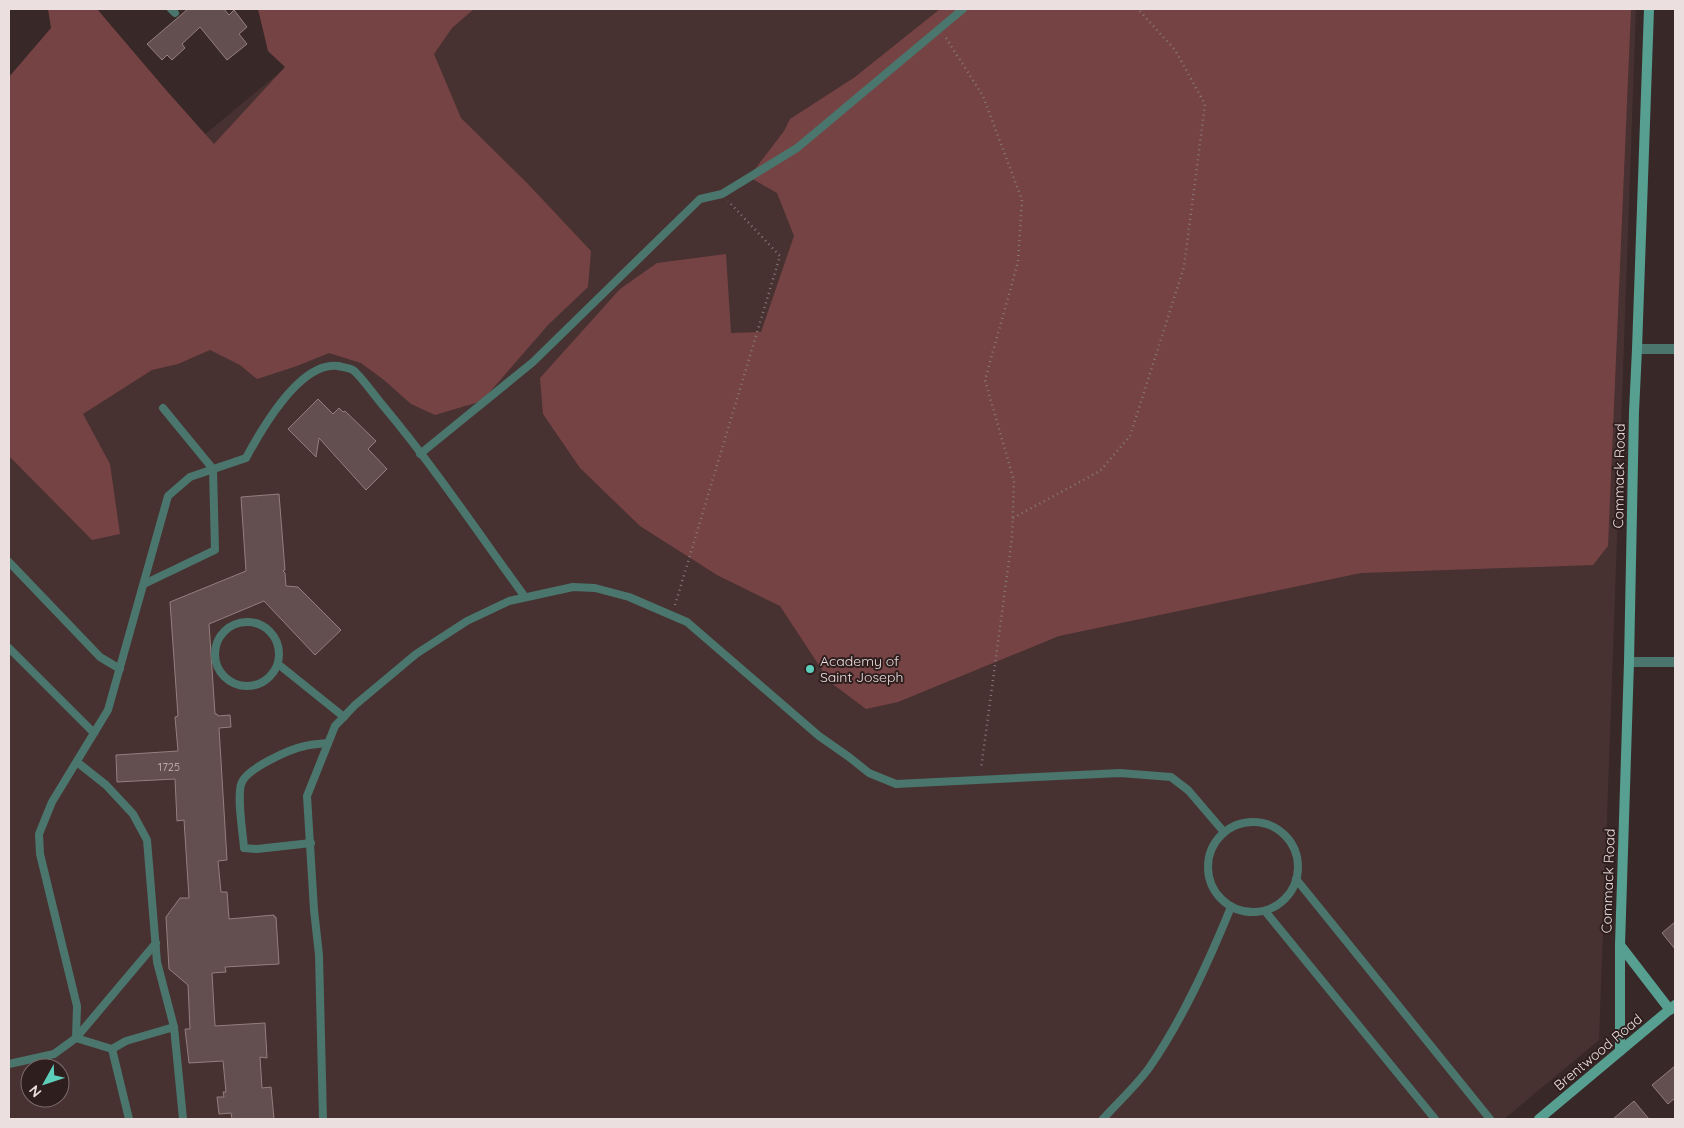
<svg xmlns="http://www.w3.org/2000/svg" width="1684" height="1128" viewBox="0 0 1684 1128" font-family="Quicksand,sans-serif">
	<style>
		.built { fill: #483131; fill-rule: evenodd }
		.green { fill: #764345 }
		.building { fill: #634f50; stroke: #947e7e }
		.lines { fill: none; stroke-linecap: round; stroke-linejoin: round }
		.path { stroke: #887979; stroke-width: 2.5; stroke-dasharray: 1 4; stroke-linecap: butt }
		.lane { stroke: #4a766d; stroke-width: 8 }
		.street { stroke: #4a766d; stroke-width: 10 }
		.secondary { stroke: #569f91; stroke-width: 10 }
		.poi-dot { fill: #5dceb9; stroke: #2f1e1e; stroke-width: 2 }
		.labels { text-anchor: middle; stroke-width: 4; stroke-linejoin: round; paint-order: stroke }
		.number-label { font-size: 11px; fill: #c9bbbb }
		.street-label { font-size: 14px; fill: #ebdfdf; stroke: #2f1e1e }
		.poi-label { font-size: 14px; fill: #ebdfdf; stroke: #2f1e1e; text-anchor: start }
	</style>
	<rect width="100%" height="100%" fill="#392828"/>
	<path class="built" d="M 356,9 L 1636,9 L 1599,1040 L 1504,1119 L 9,1119 L 9,297 ZM 30,1068 L 60,1068 L 60,1098 L 30,1098 Z"/>
	<g class="green">
		<polygon points="48,9 97,9 166,90 214,144 285,67 268,51 258,9 474,9 452,28 434,54 461,118 527,183 591,251 588,287 548,325 482,401 435,415 411,404 384,380 361,363 329,353 297,366 257,379 240,365 210,350 178,364 152,370 83,414 110,464 120,534 92,540 9,456 9,77 51,28"/>
		<polygon points="940,9 1631,9 1608,546 1593,565 1361,573 1059,636 898,702 866,709 830,682 780,606 717,575 640,526 580,468 543,414 540,378 620,289 657,263 726,254 731,333 761,332 794,236 777,193 749,177 784,131 790,119 855,77"/>
	</g>
	<g class="building">
		<polygon points="188,9 224,9 229,15 234,10 247,27 239,34 247,44 227,60 200,27 182,44 185,48 172,60 167,55 162,60 147,44"/>
		<polygon points="318,399 333,414 339,408 343,412 345,411 376,441 368,449 387,469 366,490 319,438 316,457 288,429"/>
		<polygon points="279,494 285,570 283,571 285,573 286,586 298,587 341,630 315,655 264,601 209,624 215,714 217,714 218,716 230,715 231,727 219,728 227,860 218,861 221,892 227,892 229,919 274,915 274,917 276,917 279,964 225,967 226,972 212,973 215,1026 265,1023 267,1058 260,1057 262,1088 271,1087 274,1119 232,1119 231,1113 219,1114 217,1097 224,1097 223,1092 226,1092 223,1061 189,1063 185,1029 190,1029 188,985 169,969 166,917 180,898 189,898 184,820 177,821 175,779 117,782 116,755 178,751 175,717 178,716 170,602 246,571 241,497"/>
		<polygon points="1675,922 1675,949 1662,933"/>
		<polygon points="1675,1066 1675,1098 1668,1104 1652,1085"/>
		<polygon points="1634,1101 1649,1119 1613,1119"/>
	</g>
	<g class="lines">
		<g class="path">
			<polyline points="946,38 983,96 1022,200 1018,262 985,380 1014,481 1012,538 981,769"/>
			<polyline points="1013,518 1100,471 1130,436 1184,267 1205,104 1175,50 1138,9"/>
			<polyline points="675,605 780,256 728,201"/>
		</g>
		<g class="lane">
			<polyline points="171,9 175,13"/>
			<polyline points="420,454 533,362 700,199 722,194 797,148 963,9"/>
			<polyline points="9,562 100,657 120,669"/>
			<polyline points="144,584 215,550 213,469 163,408"/>
			<circle cx="247" cy="654" r="32"/>
			<polyline points="9,648 94,733"/>
			<polyline points="278,664 344,717"/>
			<polyline points="77,762 106,785 133,814 147,840 157,962 174,1027"/>
			<circle cx="1253" cy="867" r="45"/>
			<path d="M 311,843 L 257,849 L 244,848 C 243,833 236,794 242,782 C 248,768 290,749 305,746 C 312,744 320,744 328,743"/>
			<polyline points="1296,879 1490,1119"/>
			<polyline points="1265,911 1435,1119"/>
			<polyline points="156,943 76,1038 112,1049 126,1041 174,1027 183,1119"/>
			<polyline points="112,1049 129,1119"/>
			<path d="M 9,1064 L 54,1054 L 76,1038 L 77,1006 L 40,854 L 39,834 L 52,802 L 108,710 L 168,496 L 190,477 L 246,458 C 261,430 300,361 338,366 C 342,367 350,368 353,370 C 361,376 377,399 385,408 C 435,468 479,534 525,597"/>
			<polyline points="323,1119 319,955 314,910 307,796 335,726 355,705 416,654 467,621 509,601 573,587 595,588 629,597 687,622 819,736 849,757 869,773 896,784 1120,773 1171,777 1188,790 1224,832"/>
			<path d="M 1103,1119 C 1118,1102 1136,1086 1149,1068 C 1183,1019 1209,961 1231,907"/>
		</g>
		<g class="street">
			<polyline points="1637,349 1675,349"/>
			<polyline points="1629,662 1675,662"/>
		</g>
		<g class="secondary">
			<polyline points="1620,945 1670,1010"/>
			<polyline points="1620,1051 1620,945 1629,662 1634,412 1637,349 1649,9"/>
			<polyline points="1539,1119 1675,1005"/>
		</g>
	</g>
	<circle class="poi-dot" cx="810" cy="669" r="5"/>
	<g class="labels">
		<g class="number-label">
			<text x="169" y="771">1725</text>
		</g>
		<g class="street-label">
			<text transform="translate(1619 476) rotate(-89)" y="5">Commack Road</text>
			<text transform="translate(1608 881) rotate(-88)" y="5">Commack Road</text>
			<text transform="translate(1598 1052) rotate(-40)" y="5">Brentwood Road</text>
		</g>
		<g class="poi-label">
			<text x="820" y="666">Academy of<tspan x="820" dy="16">Saint Joseph</tspan></text>
		</g>
	</g>
	<rect width="1684" height="1128" fill="none" stroke="#ebdfdf" stroke-width="20"/>
	<g transform="translate(45 1083) rotate(230)"><circle r="24" fill="#2f1e1e" stroke="#7a6b6b"/>
	<path d="M0-4L9 19L0 12L-9 19Z" fill="#5dceb9"/>
	<text y="-8" font-size="14" font-weight="bold" text-anchor="middle" fill="#ebdfdf">N</text>
	</g>
</svg>
